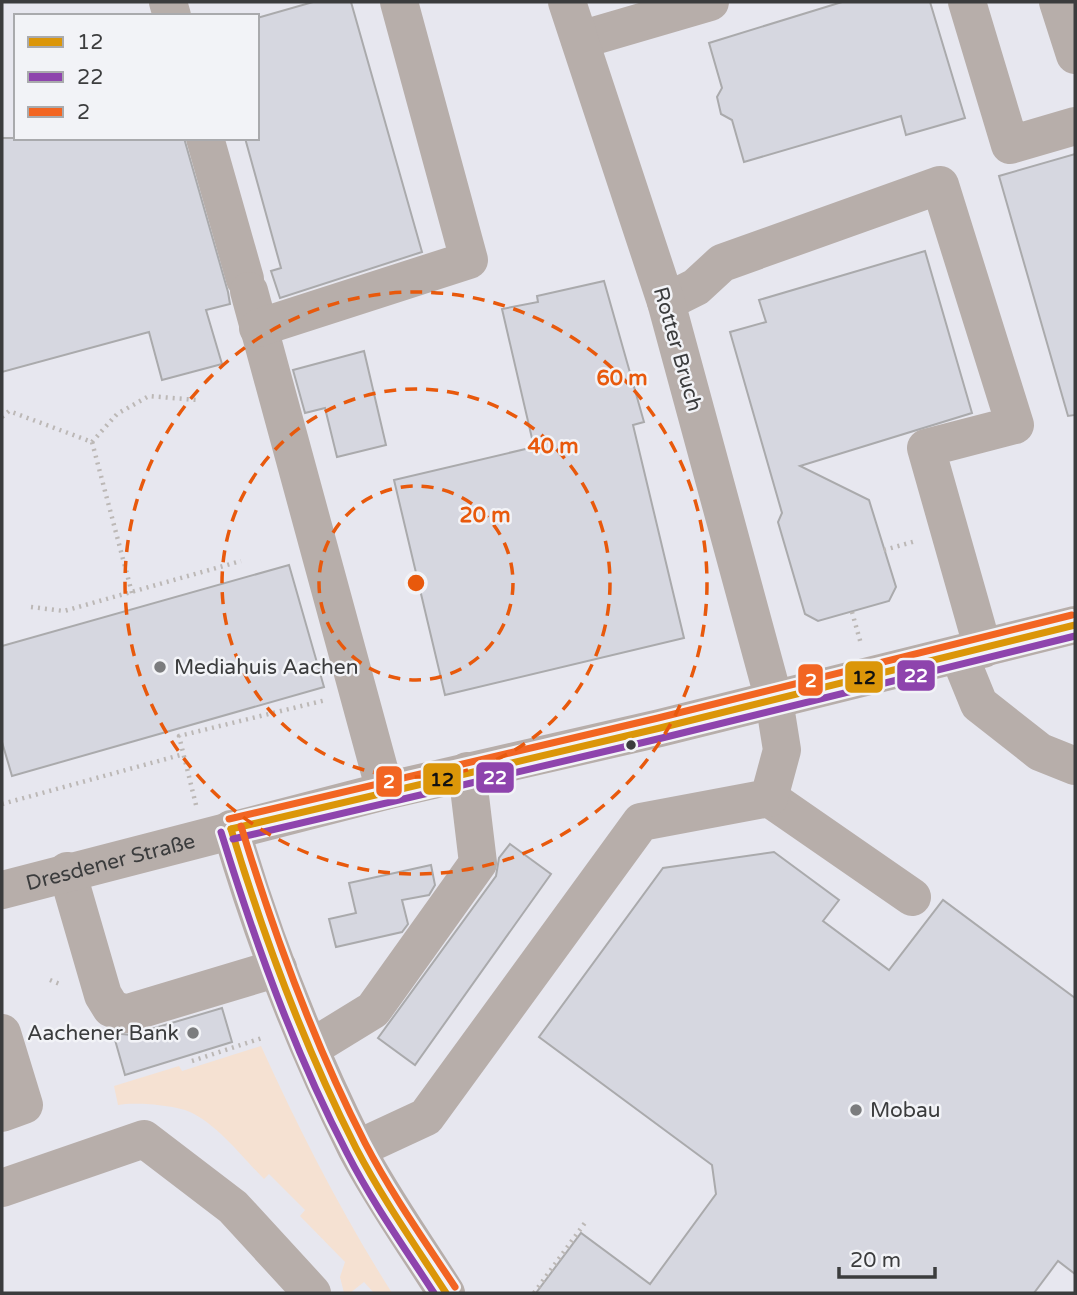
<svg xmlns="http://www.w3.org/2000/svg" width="1077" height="1295" viewBox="0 0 1077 1295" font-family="'Varela Round',sans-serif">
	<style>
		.built { fill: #e7e7ef; fill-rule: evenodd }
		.green { fill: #f5e1d2 }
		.building { fill: #d6d7e0; stroke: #aaaaac; stroke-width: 2 }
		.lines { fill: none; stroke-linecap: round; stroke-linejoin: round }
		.path { stroke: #bcb8b6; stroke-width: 4.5; stroke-dasharray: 2 5; stroke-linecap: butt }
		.minor { stroke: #b7aeaa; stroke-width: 38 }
		.bus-1-casing { stroke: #f2f3f7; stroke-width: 12 }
		.bus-2-casing { stroke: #f2f3f7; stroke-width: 12 }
		.bus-3-casing { stroke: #f2f3f7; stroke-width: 12 }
		.bus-1 { stroke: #db9609; stroke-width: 7 }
		.bus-2 { stroke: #8e44ad; stroke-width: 7 }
		.bus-3 { stroke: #f26522; stroke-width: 7 }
		.ring { fill: none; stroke: #e8590c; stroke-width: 3.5; stroke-dasharray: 12 9 }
		.poi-dot { fill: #7b7c7e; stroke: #f2f3f7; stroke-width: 2.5 }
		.bus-dot { fill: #3b3c3d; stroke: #f2f3f7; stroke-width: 2.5 }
		.labels { text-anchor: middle; stroke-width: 5; stroke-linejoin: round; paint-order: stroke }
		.street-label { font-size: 21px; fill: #3b3c3d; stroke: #f2f3f7 }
		.poi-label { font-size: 21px; fill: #3b3c3d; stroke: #f2f3f7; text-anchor: start }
		.centre { fill: #e8590c; stroke: #f2f3f7; stroke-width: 3.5 }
		.ring-label { font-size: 21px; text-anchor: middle; font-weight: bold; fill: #e8590c; stroke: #f2f3f7; stroke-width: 5; stroke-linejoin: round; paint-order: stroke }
		.line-badge { stroke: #f2f3f7; stroke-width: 2.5 }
		.badge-label { font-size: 19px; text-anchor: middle; font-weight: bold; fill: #fff }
		.pale-badge-label { font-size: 19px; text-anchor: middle; font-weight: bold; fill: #111 }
	</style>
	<rect width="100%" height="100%" fill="#f3f4f6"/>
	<path class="built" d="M 2,2 L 1075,2 L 1075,1293 L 2,1293 ZM 16,16 L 257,16 L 257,138 L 16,138 Z"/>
	<path class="green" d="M 261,1046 C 300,1132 342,1214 392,1293 L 374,1293 L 364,1282 L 350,1293 L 344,1293 L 340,1277 L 345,1262 L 300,1216 L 305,1210 L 269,1174 L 264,1179 C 242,1157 218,1125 190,1112 C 174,1105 135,1102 118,1105 L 114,1086 L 179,1066 L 182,1071 Z"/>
	<g class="building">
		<polygon points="313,2 351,2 422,252 280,298 271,271 281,268 245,138 257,138 257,18"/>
		<polygon points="842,2 930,2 965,118 906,135 901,116 744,162 732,120 721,114 717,97 722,88 709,43"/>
		<polygon points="2,138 184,138 228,292 230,304 206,310 222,364 162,380 149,332 2,372"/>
		<polygon points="1075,154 1075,415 1068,416 999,176"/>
		<polygon points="925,251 972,413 800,466 869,500 896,587 889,601 818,621 805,614 778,522 782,513 730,332 766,322 759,300"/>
		<polygon points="604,281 644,422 633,425 684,638 445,695 394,480 534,447 502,309 538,302 537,296"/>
		<polygon points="364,351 386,445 337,457 325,408 305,413 293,370"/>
		<polygon points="289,565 324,687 12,776 2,742 2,646"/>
		<polygon points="510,844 551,874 415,1065 378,1038 496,876 499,858"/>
		<polygon points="774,852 839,900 823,921 889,970 943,900 1075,998 1075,1274 1058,1261 1034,1293 536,1293 581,1233 650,1284 716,1194 712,1165 539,1037 663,868"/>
		<polygon points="431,865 435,885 429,895 402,900 408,924 402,932 336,947 329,919 356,913 349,883"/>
		<polygon points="222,1008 232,1042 125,1075 113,1033 131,1035"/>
	</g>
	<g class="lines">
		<g class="path">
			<polyline points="2,417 9,411 92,442 132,593"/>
			<polyline points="92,442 117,414 149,396 197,400"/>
			<polyline points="884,550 916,541"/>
			<polyline points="31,607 64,611 241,561"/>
			<polyline points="852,612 861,644"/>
			<polyline points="2,804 184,754"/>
			<polyline points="196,805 179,736 326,700"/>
			<polyline points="50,980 62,985"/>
			<polyline points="192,1061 265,1037"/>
			<polyline points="534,1293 587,1220"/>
		</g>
		<g class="minor">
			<polyline points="168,2 172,16"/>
			<polyline points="967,2 1010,145 1075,126"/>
			<polyline points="1058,2 1075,55"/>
			<polyline points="580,40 710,2"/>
			<polyline points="205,138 245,279"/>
			<polyline points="249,291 385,791"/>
			<polyline points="666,302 696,287 722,263 940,185 1015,425 926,448 983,649"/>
			<polyline points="258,328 469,260 399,2"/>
			<polyline points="959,655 979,704 1040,752 1075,766"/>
			<polyline points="769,798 912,897"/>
			<path d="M 231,829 C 263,938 305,1046 356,1148 C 382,1198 416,1245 446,1293"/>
			<polyline points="67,871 103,995 111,1008 125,1014 278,968"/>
			<path id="s1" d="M 2,890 L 385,791 L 660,728 L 1075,625"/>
			<polyline points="2,1033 24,1105 2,1113"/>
			<polyline points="311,1048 373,1010 478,863 467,771"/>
			<polyline points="357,1149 426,1117 641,822 769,798 782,750 774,700 666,302 567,2"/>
			<polyline points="2,1188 144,1139 233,1207 312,1293"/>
		</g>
		<defs>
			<g id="bus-1">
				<polyline points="231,829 660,728 1075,625"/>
				<path d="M 231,829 C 264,938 304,1046 356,1148 C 382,1198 415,1245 446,1293"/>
			</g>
			<g id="bus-2">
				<path d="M 221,832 C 255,942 294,1051 347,1153 C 372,1202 404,1247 434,1293"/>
				<polyline points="233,839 662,738 1075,636"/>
			</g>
			<g id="bus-3">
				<polyline points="229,819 658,718 1072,615"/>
				<path d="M 241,826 C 274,934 313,1042 365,1143 C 391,1193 424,1240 455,1287"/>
			</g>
		</defs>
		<use href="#bus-1" class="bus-1-casing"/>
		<use href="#bus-2" class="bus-2-casing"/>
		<use href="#bus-3" class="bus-3-casing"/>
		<use href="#bus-1" class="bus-1"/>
		<use href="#bus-2" class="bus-2"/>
		<use href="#bus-3" class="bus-3"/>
	</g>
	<g class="ring">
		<circle cx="416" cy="583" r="97"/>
		<circle cx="416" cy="583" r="194"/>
		<circle cx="416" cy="583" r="291"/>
	</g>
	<g class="poi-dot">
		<circle cx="160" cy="667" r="7"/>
		<circle cx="193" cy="1033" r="7"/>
		<circle cx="856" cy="1110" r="7"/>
	</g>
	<circle class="bus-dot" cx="631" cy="745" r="6"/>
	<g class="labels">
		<g class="street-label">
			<text transform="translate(678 349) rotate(74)" y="7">Rotter Bruch</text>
			<text dy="7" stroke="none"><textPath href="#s1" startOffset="112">Dresdener Straße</textPath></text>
		</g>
		<g class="poi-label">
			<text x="174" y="674">Mediahuis Aachen</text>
			<text x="179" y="1040" text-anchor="end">Aachener Bank</text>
			<text x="870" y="1117">Mobau</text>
		</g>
	</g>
	<circle cx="416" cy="583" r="10" class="centre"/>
	<g class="ring-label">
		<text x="622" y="385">60 m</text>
		<text x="553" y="453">40 m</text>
		<text x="485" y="522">20 m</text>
	</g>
	<g class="line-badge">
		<rect x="896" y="659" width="40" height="33" rx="7" fill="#8e44ad"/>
		<rect x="844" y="660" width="40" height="34" rx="7" fill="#db9609"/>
		<rect x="797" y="663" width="27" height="34" rx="7" fill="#f26522"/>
		<rect x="475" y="761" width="40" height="33" rx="7" fill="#8e44ad"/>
		<rect x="422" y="762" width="40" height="34" rx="7" fill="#db9609"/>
		<rect x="375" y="765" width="28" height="33" rx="7" fill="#f26522"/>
	</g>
	<g class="badge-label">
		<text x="916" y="682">22</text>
		<text x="811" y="687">2</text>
		<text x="495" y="784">22</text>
		<text x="389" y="788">2</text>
	</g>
	<g class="pale-badge-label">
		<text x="864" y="684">12</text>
		<text x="442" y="786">12</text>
	</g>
	<rect width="1077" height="1295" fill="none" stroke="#3b3c3d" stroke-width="7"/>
	<rect x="14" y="14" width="245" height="126" fill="#f2f3f7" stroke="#a9aaad" stroke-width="2"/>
	<rect x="28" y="37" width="35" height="10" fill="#db9609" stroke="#a9aaad" stroke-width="2"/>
	<text x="77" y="49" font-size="21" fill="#3b3c3d">12</text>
	<rect x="28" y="72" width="35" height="10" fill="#8e44ad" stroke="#a9aaad" stroke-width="2"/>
	<text x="77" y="84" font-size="21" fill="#3b3c3d">22</text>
	<rect x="28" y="107" width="35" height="10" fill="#f26522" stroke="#a9aaad" stroke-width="2"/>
	<text x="77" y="119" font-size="21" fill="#3b3c3d">2</text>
	<path d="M839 1267v10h96v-10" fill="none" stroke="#3b3c3d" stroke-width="3.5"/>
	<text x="850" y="1267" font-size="21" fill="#3b3c3d" stroke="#f2f3f7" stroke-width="5" paint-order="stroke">20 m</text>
</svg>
